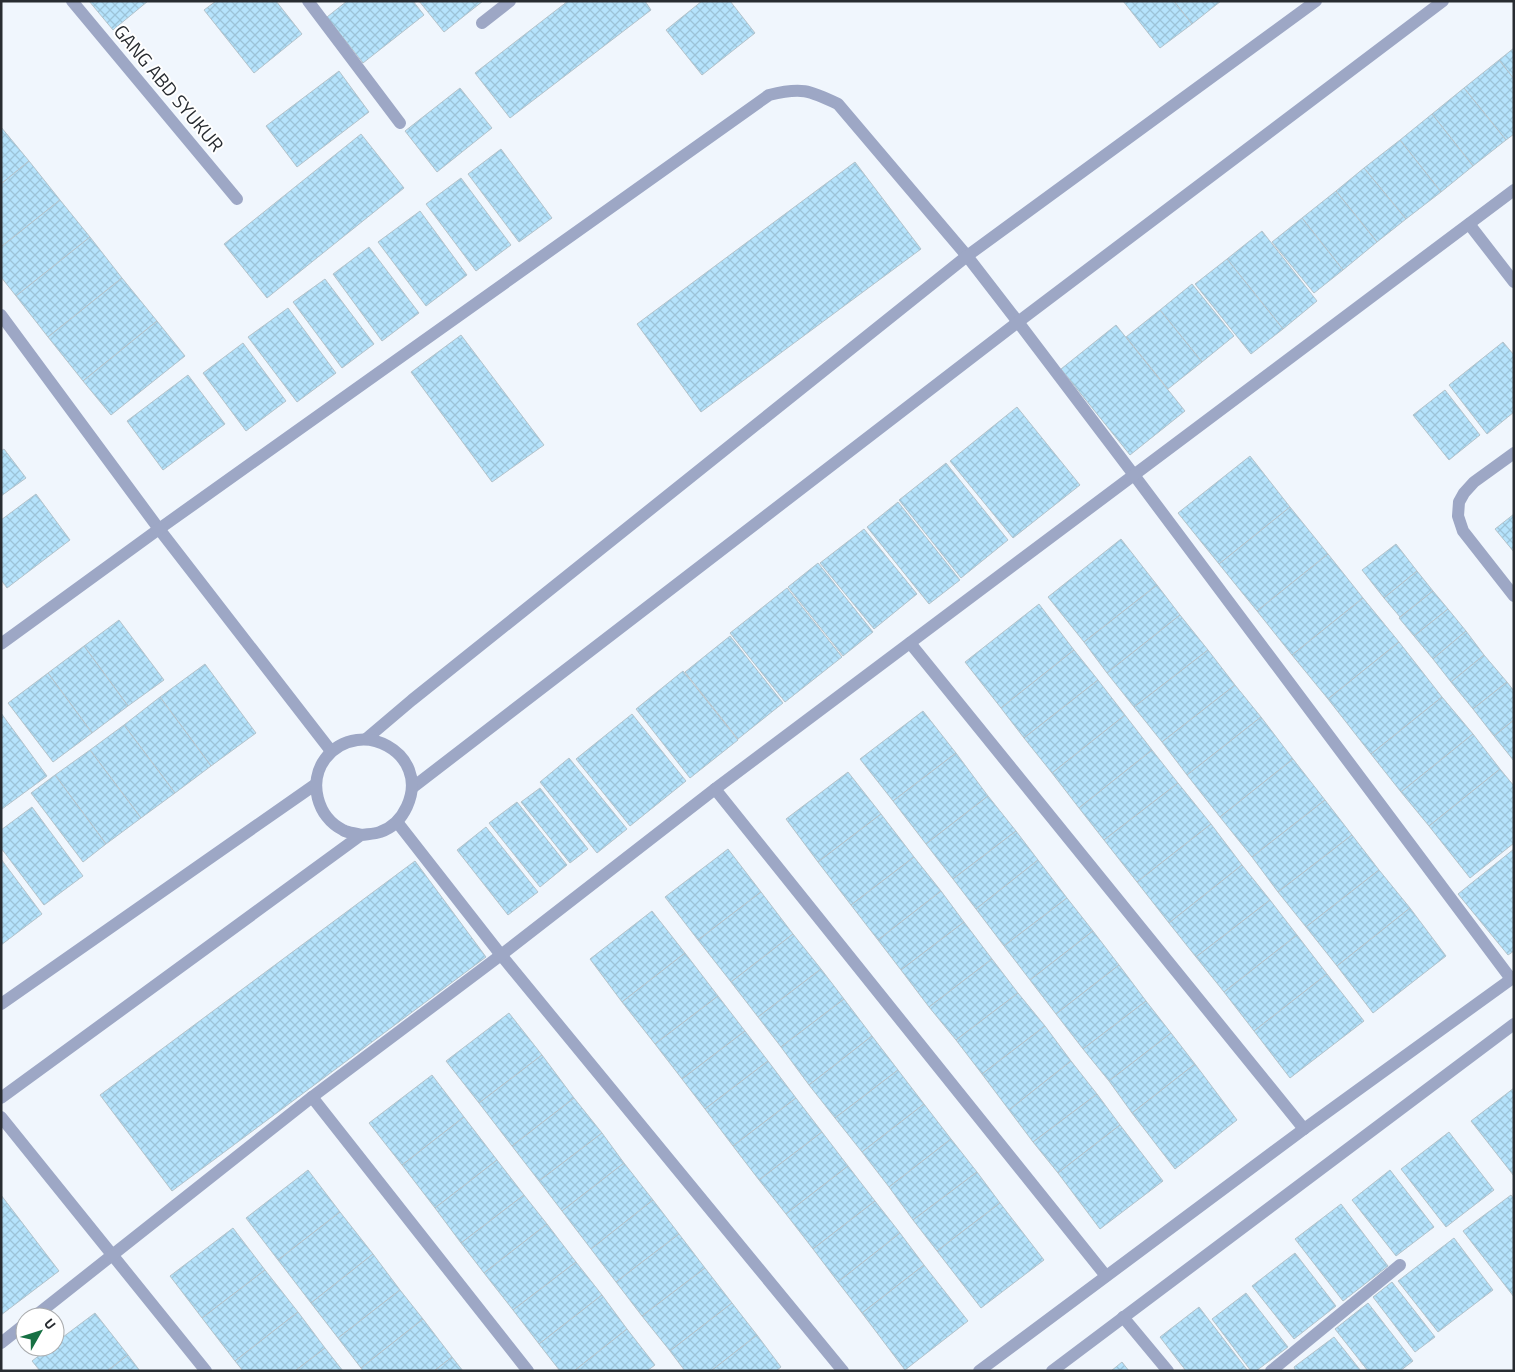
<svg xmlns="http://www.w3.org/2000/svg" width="1515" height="1372" viewBox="0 0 1515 1372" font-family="'Titillium Web',sans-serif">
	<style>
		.building { fill: url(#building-cross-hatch); stroke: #b4c3cb }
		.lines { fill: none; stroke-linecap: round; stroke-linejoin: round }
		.minor { stroke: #9da7c5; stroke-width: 12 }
		.labels { text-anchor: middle; stroke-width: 4; stroke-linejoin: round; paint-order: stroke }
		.street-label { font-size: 19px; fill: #282c31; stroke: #fff }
	</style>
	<defs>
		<pattern id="building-cross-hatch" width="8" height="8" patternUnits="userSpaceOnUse" patternTransform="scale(1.25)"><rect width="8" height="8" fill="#b5e3fc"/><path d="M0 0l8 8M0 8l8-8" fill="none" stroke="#9cc3d8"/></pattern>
	</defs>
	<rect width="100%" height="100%" fill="#f0f6fd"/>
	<g class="building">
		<polygon points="89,1 148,1 113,30"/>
		<polygon points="216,1 276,1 302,34 254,73 204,10"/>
		<polygon points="347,1 413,1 424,15 363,63 327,17"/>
		<polygon points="419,1 483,1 444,32"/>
		<polygon points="568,1 645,1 651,10 510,118 475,73"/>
		<polygon points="702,1 730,1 755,33 702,75 666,30"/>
		<polygon points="1123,1 1174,1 1192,24 1160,48"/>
		<polygon points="1174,1 1221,1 1192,24"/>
		<polygon points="1514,48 1514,79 1499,60"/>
		<polygon points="1499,60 1514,79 1514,134 1506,140 1464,88"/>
		<polygon points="339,71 369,112 297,167 266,126"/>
		<polygon points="460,88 492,128 437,172 405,131"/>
		<polygon points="1464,88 1506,140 1473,166 1432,114"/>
		<polygon points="1432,114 1473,166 1441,192 1400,140"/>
		<polygon points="1,127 29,161 1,184"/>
		<polygon points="361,134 404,188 267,298 224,244"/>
		<polygon points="1400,140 1441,192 1406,219 1364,168"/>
		<polygon points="501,149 552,218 519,242 468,174"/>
		<polygon points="29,161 60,200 1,247 1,184"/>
		<polygon points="855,162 921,249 701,412 637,324"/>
		<polygon points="1364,168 1406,219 1377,242 1336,191"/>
		<polygon points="461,178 511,245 476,271 426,204"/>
		<polygon points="1336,191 1377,242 1343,270 1302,218"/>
		<polygon points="60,200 90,237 16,296 1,277 1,247"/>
		<polygon points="420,211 467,275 426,306 378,242"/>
		<polygon points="1302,218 1343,270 1314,293 1272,242"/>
		<polygon points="1262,231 1317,301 1283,329 1227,259"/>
		<polygon points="90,237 122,278 48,337 16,296"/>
		<polygon points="369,247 419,313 382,341 333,274"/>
		<polygon points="1227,259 1283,329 1251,354 1195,284"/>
		<polygon points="122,278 157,321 83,381 48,337"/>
		<polygon points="325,279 374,344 342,368 293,302"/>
		<polygon points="1192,284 1234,336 1202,362 1160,310"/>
		<polygon points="288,308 336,373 297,402 248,337"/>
		<polygon points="1160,310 1202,362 1168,389 1126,337"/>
		<polygon points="157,321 185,356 111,415 83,381"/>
		<polygon points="1116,325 1185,411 1130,455 1061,369"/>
		<polygon points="461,335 544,445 492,482 411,372"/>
		<polygon points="1503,342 1514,355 1514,412 1487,434 1449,385"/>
		<polygon points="243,343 286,401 246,431 203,373"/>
		<polygon points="188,375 225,424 163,470 127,421"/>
		<polygon points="1445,390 1480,435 1449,460 1413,415"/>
		<polygon points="1017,407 1080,485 1013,538 950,461"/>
		<polygon points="4,449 26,478 1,496 1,451"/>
		<polygon points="1250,456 1290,507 1219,564 1178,513"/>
		<polygon points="946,463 1008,540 961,578 899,500"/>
		<polygon points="36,494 70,540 7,588 1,580 1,520"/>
		<polygon points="898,502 960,580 929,604 867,527"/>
		<polygon points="1290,507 1328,554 1257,611 1219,564"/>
		<polygon points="1514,514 1514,552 1495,529"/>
		<polygon points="864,529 917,594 874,629 820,563"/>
		<polygon points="1121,539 1157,585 1084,642 1048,597"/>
		<polygon points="1396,544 1417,571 1384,598 1362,570"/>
		<polygon points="1328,554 1363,598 1292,655 1257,611"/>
		<polygon points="818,563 873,632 843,656 788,587"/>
		<polygon points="1417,571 1433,591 1400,617 1384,598"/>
		<polygon points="1157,585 1180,615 1107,673 1084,642"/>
		<polygon points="787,588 842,657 785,702 730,633"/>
		<polygon points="1433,591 1448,609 1414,636 1399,618"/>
		<polygon points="1363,598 1399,642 1328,699 1292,655"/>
		<polygon points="1039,604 1074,650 1001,708 965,662"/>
		<polygon points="1448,609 1466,631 1433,659 1414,636"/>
		<polygon points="1180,615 1208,650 1134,707 1107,673"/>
		<polygon points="119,620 164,680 128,706 84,646"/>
		<polygon points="1466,631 1484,655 1451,682 1433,659"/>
		<polygon points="730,636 783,703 738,739 685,672"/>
		<polygon points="1399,642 1442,697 1371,754 1328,699"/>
		<polygon points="84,646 128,706 92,733 48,673"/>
		<polygon points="1074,650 1098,680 1024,738 1001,708"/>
		<polygon points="1208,650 1235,685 1162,742 1134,707"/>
		<polygon points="1484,655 1507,682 1473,709 1451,682"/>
		<polygon points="205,664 256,733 211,766 160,697"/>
		<polygon points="683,671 738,740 690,778 636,709"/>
		<polygon points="48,673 92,733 53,762 8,703"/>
		<polygon points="1098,680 1125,715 1052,773 1024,738"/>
		<polygon points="1507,682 1514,691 1514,720 1494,736 1473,709"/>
		<polygon points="1235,685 1261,717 1187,775 1162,742"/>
		<polygon points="160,697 211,766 175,793 124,725"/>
		<polygon points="1442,697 1473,734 1401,792 1371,754"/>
		<polygon points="923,711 956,753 893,801 860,759"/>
		<polygon points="1,713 47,776 2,809 1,808"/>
		<polygon points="632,714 686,781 630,826 576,759"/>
		<polygon points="1125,715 1152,750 1079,808 1052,773"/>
		<polygon points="1261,717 1293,759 1220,817 1187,775"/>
		<polygon points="1514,720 1514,761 1494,736"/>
		<polygon points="124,725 175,793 141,818 90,750"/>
		<polygon points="1473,734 1500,769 1429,826 1401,792"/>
		<polygon points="90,750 141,818 106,844 55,775"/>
		<polygon points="1152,750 1178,783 1104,840 1079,808"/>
		<polygon points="956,753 988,796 926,844 893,801"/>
		<polygon points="569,758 627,829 597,853 540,782"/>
		<polygon points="1293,759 1325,800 1252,857 1220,817"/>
		<polygon points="1500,769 1514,786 1514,843 1470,878 1429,826"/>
		<polygon points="848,772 881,814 818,862 786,819"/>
		<polygon points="55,775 106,844 83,862 31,793"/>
		<polygon points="1178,783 1211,824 1137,882 1104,840"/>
		<polygon points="540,788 588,849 570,863 521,802"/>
		<polygon points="988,796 1016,831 953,879 926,844"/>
		<polygon points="1325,800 1352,835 1278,892 1252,857"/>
		<polygon points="517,802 567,865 540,887 489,823"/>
		<polygon points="32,807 83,876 44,905 1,848 1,830"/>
		<polygon points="881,814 914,857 851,905 818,862"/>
		<polygon points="1211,824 1242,865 1169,923 1137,882"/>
		<polygon points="486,827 538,892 508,915 457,850"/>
		<polygon points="1016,831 1038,860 976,909 953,879"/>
		<polygon points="1352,835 1379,870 1306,927 1278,892"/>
		<polygon points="728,849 761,892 698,940 665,897"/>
		<polygon points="1514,849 1514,951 1508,955 1458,894"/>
		<polygon points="914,857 941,891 878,940 851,905"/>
		<polygon points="1,859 42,914 1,945"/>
		<polygon points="1038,860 1067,898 1004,946 976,909"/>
		<polygon points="415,861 486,957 172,1191 100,1095"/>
		<polygon points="1242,865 1270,900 1196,957 1169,923"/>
		<polygon points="1379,870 1410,908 1337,966 1306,927"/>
		<polygon points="941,891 964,922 901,970 878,940"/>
		<polygon points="761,892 793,934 731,982 698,940"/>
		<polygon points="1067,898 1093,931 1030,980 1004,946"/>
		<polygon points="1270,900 1297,935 1224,992 1196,957"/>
		<polygon points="1410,908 1446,956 1373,1013 1337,966"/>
		<polygon points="652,911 685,953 622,1002 590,959"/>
		<polygon points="964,922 992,959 929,1007 901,970"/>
		<polygon points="1093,931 1119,965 1056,1014 1030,980"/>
		<polygon points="793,934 821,969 758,1017 731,982"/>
		<polygon points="1297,935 1327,974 1254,1031 1224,992"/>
		<polygon points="685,953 718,996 655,1044 622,1002"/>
		<polygon points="992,959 1018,993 956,1040 929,1007"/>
		<polygon points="1119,965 1146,1001 1083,1049 1056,1014"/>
		<polygon points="821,969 844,999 781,1047 758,1017"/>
		<polygon points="1327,974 1364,1021 1290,1078 1254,1031"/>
		<polygon points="1018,993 1045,1026 982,1074 956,1040"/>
		<polygon points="718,996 745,1031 682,1079 655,1044"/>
		<polygon points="844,999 872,1036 809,1085 781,1047"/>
		<polygon points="1146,1001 1171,1033 1109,1081 1083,1049"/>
		<polygon points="509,1013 542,1055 479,1103 446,1061"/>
		<polygon points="1045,1026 1071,1061 1009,1110 982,1074"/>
		<polygon points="745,1031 768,1061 705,1109 682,1079"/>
		<polygon points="1171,1033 1195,1064 1132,1113 1109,1081"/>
		<polygon points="872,1036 898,1070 835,1118 809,1085"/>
		<polygon points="542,1055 574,1098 512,1146 479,1103"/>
		<polygon points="768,1061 796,1098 733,1146 705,1109"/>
		<polygon points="1071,1061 1097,1094 1033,1142 1009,1110"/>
		<polygon points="1195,1064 1237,1120 1175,1169 1132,1113"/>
		<polygon points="898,1070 924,1104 862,1152 835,1118"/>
		<polygon points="432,1075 464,1117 402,1165 369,1123"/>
		<polygon points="1514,1088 1514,1176 1471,1121"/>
		<polygon points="1097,1094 1120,1125 1058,1173 1033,1142"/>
		<polygon points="574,1098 602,1133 539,1181 512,1146"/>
		<polygon points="796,1098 822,1132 759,1180 733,1146"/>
		<polygon points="924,1104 951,1139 889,1187 862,1152"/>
		<polygon points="464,1117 497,1160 435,1208 402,1165"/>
		<polygon points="1120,1125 1163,1181 1100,1229 1058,1173"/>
		<polygon points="822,1132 848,1166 786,1214 759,1180"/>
		<polygon points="1449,1132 1494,1190 1446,1227 1401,1169"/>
		<polygon points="602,1133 624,1163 562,1211 539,1181"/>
		<polygon points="951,1139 977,1172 913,1220 889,1187"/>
		<polygon points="497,1160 524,1195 461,1243 435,1208"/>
		<polygon points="624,1163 653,1200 591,1249 562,1211"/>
		<polygon points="848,1166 875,1201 813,1249 786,1214"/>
		<polygon points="308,1170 340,1212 278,1260 246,1218"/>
		<polygon points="1390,1170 1434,1227 1396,1256 1352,1200"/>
		<polygon points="977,1172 1000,1203 937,1251 913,1220"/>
		<polygon points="1,1195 59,1271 1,1315"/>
		<polygon points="524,1195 547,1224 484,1273 461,1243"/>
		<polygon points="1511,1195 1514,1199 1514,1297 1463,1231"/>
		<polygon points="653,1200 679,1234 616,1282 591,1249"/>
		<polygon points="875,1201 900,1233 838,1282 813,1249"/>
		<polygon points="1000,1203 1044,1260 981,1308 937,1251"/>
		<polygon points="1341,1204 1388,1266 1343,1301 1295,1239"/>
		<polygon points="340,1212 373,1254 311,1303 278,1260"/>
		<polygon points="547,1224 576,1262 513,1310 484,1273"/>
		<polygon points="233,1228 265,1270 202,1318 170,1276"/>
		<polygon points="900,1233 924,1265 862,1313 838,1282"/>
		<polygon points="679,1234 705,1268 642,1316 616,1282"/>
		<polygon points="1454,1238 1493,1290 1438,1332 1398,1281"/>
		<polygon points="1295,1253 1336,1306 1294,1339 1252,1286"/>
		<polygon points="373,1254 400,1290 338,1338 311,1303"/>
		<polygon points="576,1262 602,1295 539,1344 513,1310"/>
		<polygon points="924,1265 968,1321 905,1370 862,1313"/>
		<polygon points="705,1268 732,1303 670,1351 642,1316"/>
		<polygon points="265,1270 298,1312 235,1361 202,1318"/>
		<polygon points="1392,1282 1435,1337 1415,1352 1373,1297"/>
		<polygon points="400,1290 423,1319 361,1368 338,1338"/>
		<polygon points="1246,1293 1288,1347 1256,1371 1251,1371 1212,1319"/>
		<polygon points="602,1295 627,1329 574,1371 560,1371 539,1344"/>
		<polygon points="732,1303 757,1335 711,1371 685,1371 670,1351"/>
		<polygon points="1368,1303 1413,1361 1400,1371 1368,1371 1335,1329"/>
		<polygon points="1199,1307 1248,1371 1186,1371 1160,1337"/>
		<polygon points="298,1312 325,1348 295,1371 243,1371 235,1361"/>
		<polygon points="95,1313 128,1355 107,1371 40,1371 32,1361 50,1347 55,1347 55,1343"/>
		<polygon points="423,1319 452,1357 434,1371 363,1371 361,1368"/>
		<polygon points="627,1329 655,1365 647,1371 574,1371"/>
		<polygon points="757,1335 781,1367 776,1371 711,1371"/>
		<polygon points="1334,1337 1361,1371 1296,1371 1294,1367"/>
		<polygon points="325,1348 343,1371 295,1371"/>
		<polygon points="128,1355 140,1371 107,1371"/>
		<polygon points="452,1357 463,1371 434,1371"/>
		<polygon points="1122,1362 1129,1371 1111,1371"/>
	</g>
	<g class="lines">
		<g class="minor">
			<polyline points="72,1 237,199"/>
			<polyline points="308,1 400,123"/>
			<polyline points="482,23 510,1"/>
			<polyline points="1469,224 1514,282"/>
			<polyline points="1,315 159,529 331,751"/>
			<polyline points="1514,453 1474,482 1464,493 1459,502 1458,516 1463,531 1514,596"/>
			<polyline points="910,643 1304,1129"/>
			<path d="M 1,644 L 159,529 L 769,95 C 801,87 809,90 838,104 L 967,256 L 1018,322 L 1134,475 L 1511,979"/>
			<polyline points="366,739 412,700 967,256 1316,1"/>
			<polyline points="412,788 1018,322 1443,1"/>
			<polyline points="715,789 1106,1276"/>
			<polyline points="397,822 501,955 843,1371"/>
			<polyline points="1,1004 316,784"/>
			<polyline points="312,1097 528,1371"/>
			<path d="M 1,1098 L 361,835 C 367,834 375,834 380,832 C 404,824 418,793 409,770 C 401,749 377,737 357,740 C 343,742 333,748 325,759 C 308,782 317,817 343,830 C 348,833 355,833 361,835"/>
			<polyline points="1,1117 206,1371"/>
			<polyline points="34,1317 312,1097 501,955 715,789 1514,190"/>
			<polyline points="1123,1317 1168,1371"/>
			<polyline points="1,1343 25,1324"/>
			<polyline points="979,1371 1304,1129 1514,977"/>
			<polyline points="1052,1371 1514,1024"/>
			<polyline points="1271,1371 1400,1265"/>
		</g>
	</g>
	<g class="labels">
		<g class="street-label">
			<text transform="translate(169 88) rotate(50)" y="7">GANG ABD SYUKUR</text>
		</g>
	</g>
	<rect width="1515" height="1372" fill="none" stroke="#282c31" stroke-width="5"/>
	<g transform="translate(40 1332) rotate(51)"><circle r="24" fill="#ffffff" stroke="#a9abad"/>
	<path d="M0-4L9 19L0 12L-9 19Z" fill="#167043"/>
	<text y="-8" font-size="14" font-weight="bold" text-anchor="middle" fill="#282c31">U</text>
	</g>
</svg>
